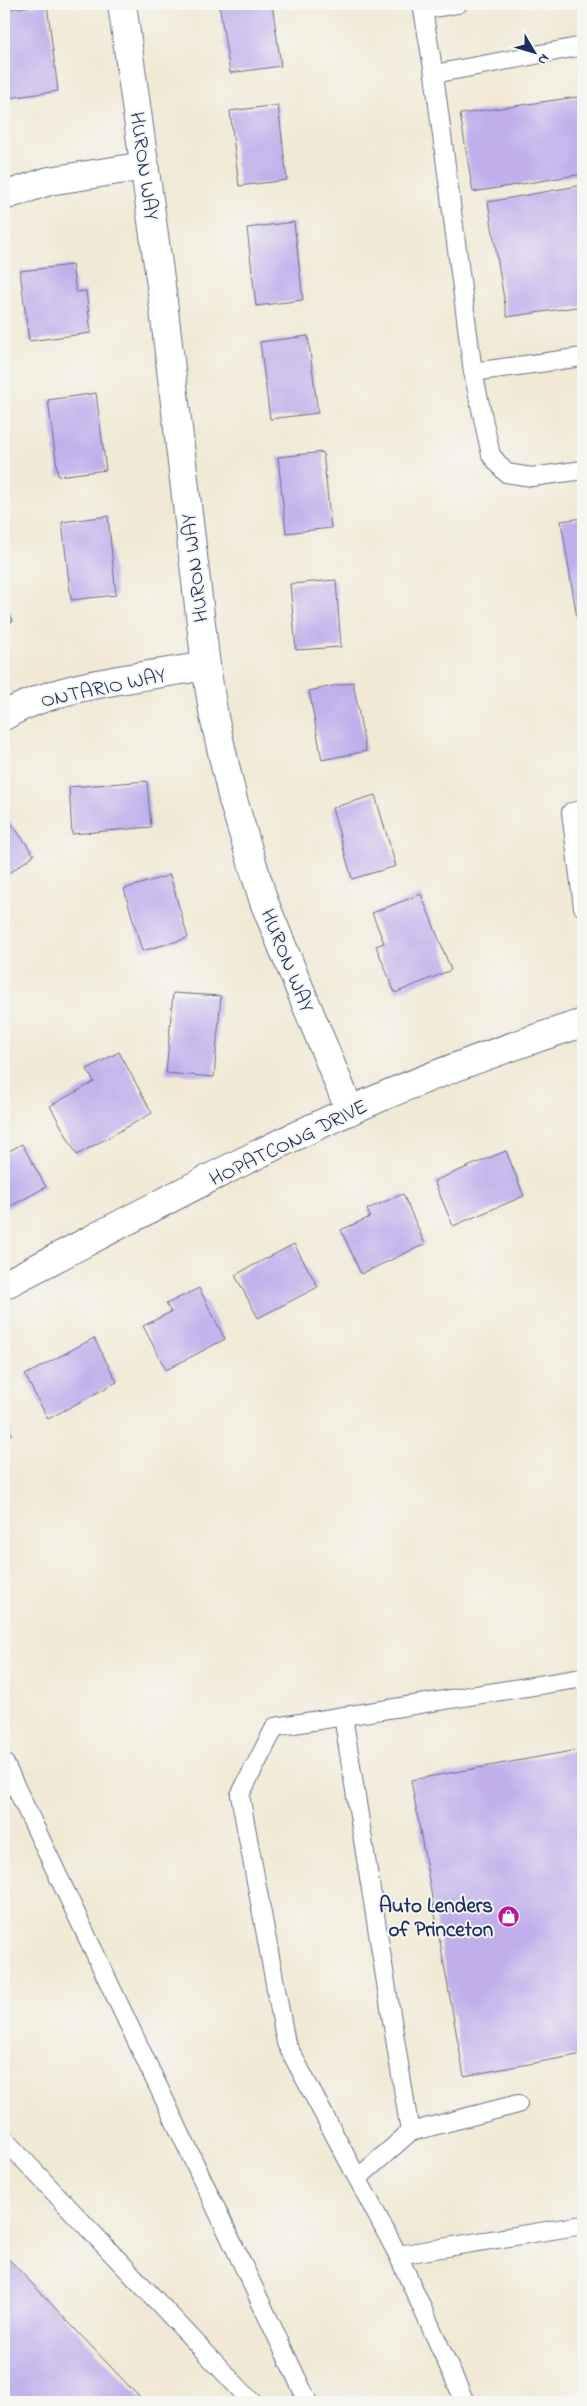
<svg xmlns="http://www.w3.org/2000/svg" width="587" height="2406" viewBox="0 0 587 2406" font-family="'Indie Flower',sans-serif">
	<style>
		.building { fill: #c0afeb }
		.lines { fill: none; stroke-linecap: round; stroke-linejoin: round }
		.service-casing { stroke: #667088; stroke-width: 20 }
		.minor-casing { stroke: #667088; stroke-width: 30 }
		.service { stroke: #fff; stroke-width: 18 }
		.minor { stroke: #fff; stroke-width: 28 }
		.labels { text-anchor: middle; stroke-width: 4; stroke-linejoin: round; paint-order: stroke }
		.street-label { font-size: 21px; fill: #1b2f5e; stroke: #f6f6f2 }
		.poi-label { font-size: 21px; font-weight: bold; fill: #1b2f5e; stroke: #f6f6f2; text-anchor: end }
	</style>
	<rect width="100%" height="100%" fill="#f6f6f2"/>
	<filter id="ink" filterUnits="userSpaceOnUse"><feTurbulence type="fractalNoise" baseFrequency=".02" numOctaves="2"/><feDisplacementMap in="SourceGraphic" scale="10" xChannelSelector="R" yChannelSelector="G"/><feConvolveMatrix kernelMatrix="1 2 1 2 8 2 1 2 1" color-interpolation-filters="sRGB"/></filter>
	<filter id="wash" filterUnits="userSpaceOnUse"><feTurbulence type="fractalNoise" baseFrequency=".0096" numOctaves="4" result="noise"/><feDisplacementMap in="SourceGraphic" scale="20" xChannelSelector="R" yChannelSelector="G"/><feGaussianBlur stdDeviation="1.12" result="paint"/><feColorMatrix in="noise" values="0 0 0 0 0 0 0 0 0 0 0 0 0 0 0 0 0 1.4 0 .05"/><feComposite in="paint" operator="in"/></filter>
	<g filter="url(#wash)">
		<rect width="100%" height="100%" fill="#f1e9d5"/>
		<g id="blocks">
			<g class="building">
				<polygon points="47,4 58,91 9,98 4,61 4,10"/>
				<polygon points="219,4 272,4 281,66 230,73"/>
				<polygon points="583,96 583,174 473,192 460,114"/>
				<polygon points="278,105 287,180 239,186 230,111"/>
				<polygon points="583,185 583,306 507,317 488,202"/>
				<polygon points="294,222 303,300 256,306 247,228"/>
				<polygon points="72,265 76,292 86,291 91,333 29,341 20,271"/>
				<polygon points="308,336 318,413 270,419 260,342"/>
				<polygon points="96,393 106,470 58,476 48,400"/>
				<polygon points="323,452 331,528 286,533 278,457"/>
				<polygon points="108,516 116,595 71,600 62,522"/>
				<polygon points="583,518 583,648 582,648 561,521"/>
				<polygon points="336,580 341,647 296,650 290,584"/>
				<polygon points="4,601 13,621 4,625"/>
				<polygon points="353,682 366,751 322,760 309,691"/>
				<polygon points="147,781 151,827 72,834 69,787"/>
				<polygon points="375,795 396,866 352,879 332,808"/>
				<polygon points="7,817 34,855 4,877 4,819"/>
				<polygon points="170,875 188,938 142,951 124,889"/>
				<polygon points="421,894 451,970 395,993 376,946 384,943 372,913"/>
				<polygon points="173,993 221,996 214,1077 166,1073"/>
				<polygon points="119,1052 152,1113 77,1155 50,1106 94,1082 87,1069"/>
				<polygon points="22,1144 46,1187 4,1210 4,1154"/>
				<polygon points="506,1151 524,1196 453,1226 434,1181"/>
				<polygon points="403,1194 425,1244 361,1274 341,1230 370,1217 367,1209"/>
				<polygon points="294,1244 318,1287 258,1318 235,1275"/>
				<polygon points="199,1288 225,1339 166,1370 143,1326 171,1312 166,1304"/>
				<polygon points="94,1338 117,1382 48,1419 25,1375"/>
				<polygon points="4,1419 12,1434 4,1438"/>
				<polygon points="583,1749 583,2054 464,2076 411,1780"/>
				<polygon points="4,2254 144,2402 4,2402"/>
			</g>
		</g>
	</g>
	<g filter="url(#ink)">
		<use href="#blocks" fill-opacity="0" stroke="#667088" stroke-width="1"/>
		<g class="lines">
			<defs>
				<g id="service">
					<polyline points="458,4 423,10 434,74 583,46"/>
					<polyline points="434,74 473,372 491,455 506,473 532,477 583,470"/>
					<polyline points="473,372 583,357"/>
					<polyline points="583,810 571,812 583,907"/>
					<polyline points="343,1716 410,2132"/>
					<polyline points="4,1762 308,2402"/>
					<polyline points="4,2139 252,2402"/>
					<polyline points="358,2178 410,2132 518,2104"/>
					<polyline points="398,2255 286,2043 240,1795 275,1727 583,1678"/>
					<polyline points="465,2402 398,2255 583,2225"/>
				</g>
				<g id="minor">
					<polyline points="122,4 162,293 206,666 214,717 233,800 264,902 350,1111"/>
					<polyline points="4,196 49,181 145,166"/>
					<path d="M 4,716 C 56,684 144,677 206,666"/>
					<path d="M 4,1285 C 118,1226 232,1164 349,1111 C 425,1077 504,1048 583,1023"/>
				</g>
			</defs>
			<use href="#service" class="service-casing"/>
			<use href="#minor" class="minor-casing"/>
			<use href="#service" class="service"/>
			<use href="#minor" class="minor"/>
		</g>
	</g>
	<defs>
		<symbol id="shop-disc" viewBox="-11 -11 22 22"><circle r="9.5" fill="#b5179e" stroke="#f6f6f2"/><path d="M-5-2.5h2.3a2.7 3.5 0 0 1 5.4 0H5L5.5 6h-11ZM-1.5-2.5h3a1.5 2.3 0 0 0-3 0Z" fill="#fff"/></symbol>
	</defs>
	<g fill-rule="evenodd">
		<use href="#shop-disc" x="496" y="1904" width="25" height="25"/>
	</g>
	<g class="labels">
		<g class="street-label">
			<text transform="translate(145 166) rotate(82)" y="7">HURON WAY</text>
			<text transform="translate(194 568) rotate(-97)" y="7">HURON WAY</text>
			<text transform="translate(103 687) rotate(-12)" y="7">ONTARIO WAY</text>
			<text transform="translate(288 960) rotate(68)" y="7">HURON WAY</text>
			<text transform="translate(288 1142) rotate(-26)" y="7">HOPATCONG DRIVE</text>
		</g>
		<g class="poi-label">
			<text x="493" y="1912">Auto Lenders<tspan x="493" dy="24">of Princeton</tspan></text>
		</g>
	</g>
	<rect width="587" height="2406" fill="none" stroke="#f6f6f2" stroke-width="20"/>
	<g transform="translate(534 52) rotate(128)" stroke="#f6f6f2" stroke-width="4" paint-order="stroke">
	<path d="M0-4L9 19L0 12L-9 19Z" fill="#1b2f5e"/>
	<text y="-8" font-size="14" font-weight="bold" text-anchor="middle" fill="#1b2f5e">N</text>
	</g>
</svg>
